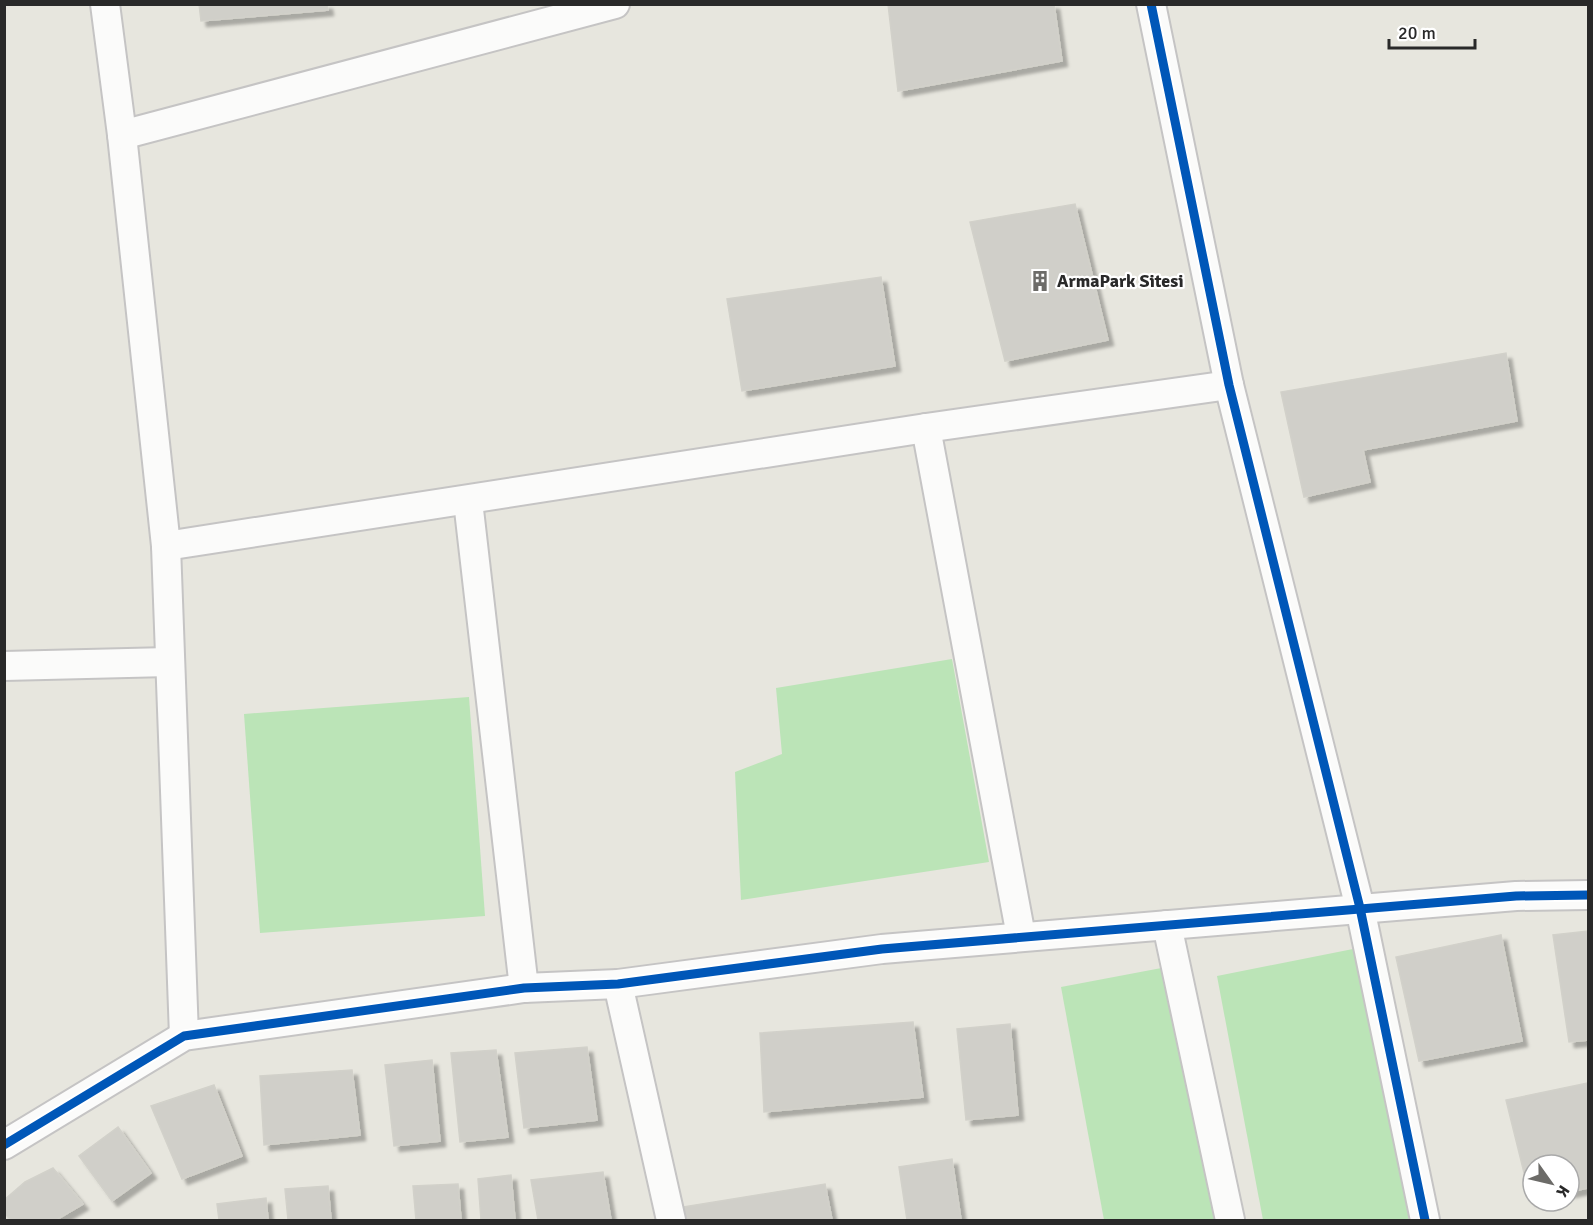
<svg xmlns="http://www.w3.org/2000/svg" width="1593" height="1225" viewBox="0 0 1593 1225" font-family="Signika,sans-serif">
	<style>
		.green { fill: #bbe4b7 }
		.building { fill: #d0cfc9; stroke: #d2d1ca; stroke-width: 1.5; filter: url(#shadow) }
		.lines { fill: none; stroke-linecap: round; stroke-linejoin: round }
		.minor-casing { stroke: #c5c4c4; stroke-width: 32 }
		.minor { stroke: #fbfbfa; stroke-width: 28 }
		.cycleway-casing { stroke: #fff; stroke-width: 13 }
		.cycleway { stroke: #0057b8; stroke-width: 9 }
		.labels { text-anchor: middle; stroke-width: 4.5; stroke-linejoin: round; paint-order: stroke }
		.poi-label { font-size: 18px; font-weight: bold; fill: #292929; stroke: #fff; text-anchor: start }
	</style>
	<defs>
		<filter id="shadow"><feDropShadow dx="5.5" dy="5.5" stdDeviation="1.5" flood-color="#0004"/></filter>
	</defs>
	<rect width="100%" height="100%" fill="#e7e6de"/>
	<g class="green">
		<polygon points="952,659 989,862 741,900 735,772 782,754 776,688"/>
		<polygon points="469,697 485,916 260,933 244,714"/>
		<polygon points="1358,948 1409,1220 1263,1220 1217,976"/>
		<polygon points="1172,966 1220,1220 1104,1220 1061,987"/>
	</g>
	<g class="building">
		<polygon points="199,4 327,4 328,10 201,21"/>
		<polygon points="888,4 1054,4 1062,61 898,91"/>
		<polygon points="1075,204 1108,340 1005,361 970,222"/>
		<polygon points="881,277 895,366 742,391 727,299"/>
		<polygon points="1506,353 1517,421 1363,450 1370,482 1304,497 1281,392"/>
		<polygon points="1588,931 1588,1040 1569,1042 1553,935"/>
		<polygon points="1501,935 1522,1041 1419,1061 1396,957"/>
		<polygon points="913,1022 923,1097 764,1112 760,1033"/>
		<polygon points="1010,1024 1018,1115 966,1120 957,1029"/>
		<polygon points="587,1047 597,1120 524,1128 515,1053"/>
		<polygon points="496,1050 508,1137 460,1142 451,1053"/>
		<polygon points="432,1060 440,1141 394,1146 385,1065"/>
		<polygon points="352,1070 360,1135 264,1145 260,1076"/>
		<polygon points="1588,1083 1588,1188 1569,1192 1569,1165 1533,1165 1531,1201 1506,1100"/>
		<polygon points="214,1085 242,1156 182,1179 151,1106"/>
		<polygon points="118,1127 151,1173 112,1201 79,1156"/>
		<polygon points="952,1159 961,1220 907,1220 899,1167"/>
		<polygon points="53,1168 83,1204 56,1220 11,1220 4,1213 4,1200 25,1182"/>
		<polygon points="603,1172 611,1220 538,1220 531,1180"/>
		<polygon points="511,1175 515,1220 481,1220 478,1179"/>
		<polygon points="458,1184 461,1220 416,1220 413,1186"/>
		<polygon points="825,1184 832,1220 685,1220 684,1207"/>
		<polygon points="328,1186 331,1220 288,1220 285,1189"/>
		<polygon points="266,1198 268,1220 219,1220 217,1204"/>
	</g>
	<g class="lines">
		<defs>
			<g id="minor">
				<polyline points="105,4 122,135 166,546 184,1036"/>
				<polyline points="1151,4 1229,385 1360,908 1425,1220"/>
				<polyline points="122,135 615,4"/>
				<polyline points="926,428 1021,936"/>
				<polyline points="468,501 524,988"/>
				<polyline points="166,546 926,428 1229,385"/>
				<polyline points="4,666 169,662"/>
				<polyline points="1167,925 1230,1220"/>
				<polyline points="618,984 671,1220"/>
				<polyline points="4,1145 184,1036 524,988 618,984 882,949 1516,896 1588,895"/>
			</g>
		</defs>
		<use href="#minor" class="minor-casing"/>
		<use href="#minor" class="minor"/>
		<defs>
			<g id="cycleway">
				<polyline points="1151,4 1229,385 1360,908 1425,1220"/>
				<polyline points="4,1145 184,1036 524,988 618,984 882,949 1516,896 1588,895"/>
			</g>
		</defs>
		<use href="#cycleway" class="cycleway-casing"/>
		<use href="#cycleway" class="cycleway"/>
	</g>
	<defs>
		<symbol id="building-bare" viewBox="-9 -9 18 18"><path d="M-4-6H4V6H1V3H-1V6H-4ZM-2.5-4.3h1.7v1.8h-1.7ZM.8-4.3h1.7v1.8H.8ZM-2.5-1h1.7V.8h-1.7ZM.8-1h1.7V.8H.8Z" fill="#6c6b68" stroke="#fff" stroke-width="2.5" paint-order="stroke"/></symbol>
	</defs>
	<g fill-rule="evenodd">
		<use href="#building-bare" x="1025" y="266" width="30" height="30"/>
	</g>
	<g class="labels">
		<g class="poi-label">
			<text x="1057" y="287">ArmaPark Sitesi</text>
		</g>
	</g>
	<rect width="1593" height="1225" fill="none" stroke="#292929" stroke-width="12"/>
	<g transform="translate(1551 1183) rotate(124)"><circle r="28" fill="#ffffff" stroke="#a9a9a9" stroke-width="1.5"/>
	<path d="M0-4.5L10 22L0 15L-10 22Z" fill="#6c6b68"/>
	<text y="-9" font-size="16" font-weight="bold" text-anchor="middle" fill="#292929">K</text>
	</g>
	<path d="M1389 39v9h86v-9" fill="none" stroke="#292929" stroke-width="3"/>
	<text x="1398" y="39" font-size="18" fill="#292929" stroke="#ffffff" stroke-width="4.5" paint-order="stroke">20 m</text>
</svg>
